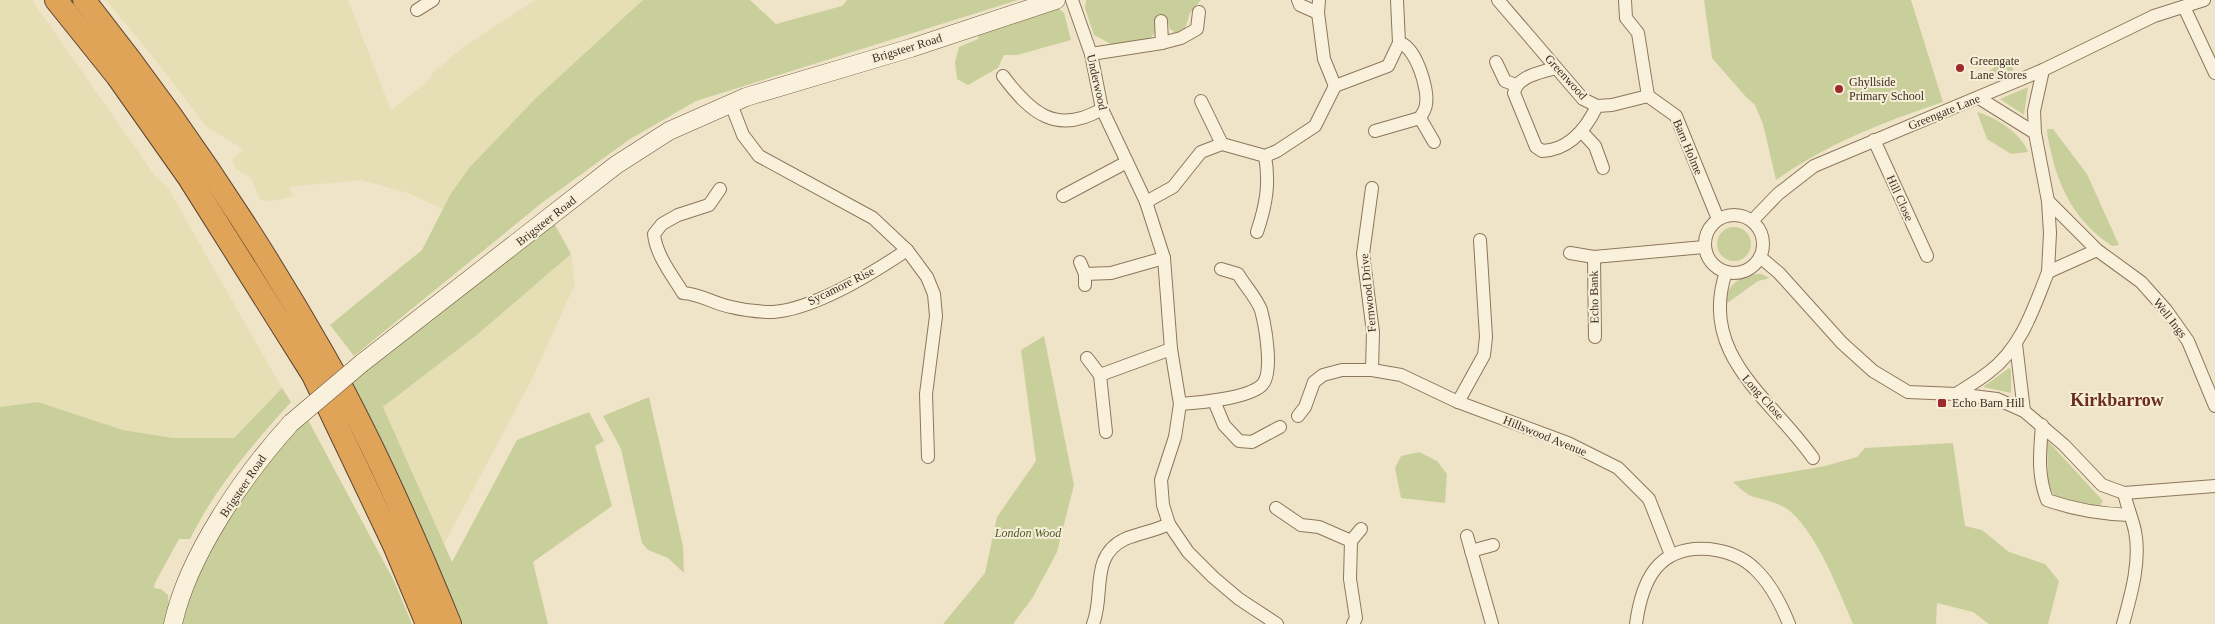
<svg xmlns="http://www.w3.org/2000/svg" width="2215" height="624" viewBox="0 0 2215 624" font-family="Georgia,serif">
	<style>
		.farmland { fill: #e6deb5 }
		.green { fill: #c9cf9b }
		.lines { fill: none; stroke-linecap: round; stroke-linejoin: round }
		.street-casing { stroke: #8d765c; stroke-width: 14 }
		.secondary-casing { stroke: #6f573f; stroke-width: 19 }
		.highway-casing { stroke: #5b4430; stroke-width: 24 }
		.street { stroke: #faf1dc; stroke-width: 12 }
		.secondary { stroke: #faf1dc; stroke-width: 18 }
		.highway { stroke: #e0a458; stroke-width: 22 }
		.secondary-bridge-casing { stroke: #6f573f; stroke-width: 19; stroke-linecap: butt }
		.secondary-bridge { stroke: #faf1dc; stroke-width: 18 }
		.poi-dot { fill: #9e2a2b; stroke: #f7eed8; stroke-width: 2 }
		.labels { text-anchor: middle; stroke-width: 4; stroke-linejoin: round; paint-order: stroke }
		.street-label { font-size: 12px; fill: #3d2e20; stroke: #f7eed8 }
		.poi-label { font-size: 12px; fill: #3d2e20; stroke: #f7eed8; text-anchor: start }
		.park-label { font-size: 12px; font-style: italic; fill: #4d5a26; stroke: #f7eed8 }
		.district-label { font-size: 18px; font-weight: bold; fill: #6b2e1e; stroke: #f7eed8 }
	</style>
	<rect width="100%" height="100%" fill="#f0e4c8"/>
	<g class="farmland">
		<polygon points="0,0 32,0 155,176 168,188 282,388 234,438 173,438 123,430 38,402 0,407"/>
		<polygon points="106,0 348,0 391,110 427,82 433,73 462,48 535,0 656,0 470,212 440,208 408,193 361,180 289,187 294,196 273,201 260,200 251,178 236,169 232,159 242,151 238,146 206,126 153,57"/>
		<polygon points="571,254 575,284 533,377 443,546 383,407 478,334"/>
	</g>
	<g class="green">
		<polygon points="643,0 750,0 776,24 842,6 847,0 1018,0 696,101 630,139 543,202 354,356 330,325 422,250 450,195 469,168 536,98"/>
		<polygon points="1086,0 1201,0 1190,13 1185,29 1176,33 1170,29 1167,18 1157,19 1155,33 1149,39 1111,44 1094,35 1085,8"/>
		<path d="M 1704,0 L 1911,0 L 1943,102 C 1883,122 1827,144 1776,180 L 1763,124 L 1755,105 L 1746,97 L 1712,58 Z"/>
		<polygon points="1054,4 1064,13 1071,40 1017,55 1004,55 998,68 968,85 957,79 955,62 959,47 978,39 980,29"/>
		<polygon points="2002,62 2010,65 2014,70 1989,81 1987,77 1989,71"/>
		<polygon points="2028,87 2024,115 2000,99"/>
		<path d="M 1977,112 C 1994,116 2022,134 2028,152 L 2011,154 L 1987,139 Z"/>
		<path d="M 2047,129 L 2053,129 L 2087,174 L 2119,245 L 2112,246 C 2079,224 2061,194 2052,156 C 2050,147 2047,138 2047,129 Z"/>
		<polygon points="554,223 571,254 478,334 383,407 452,562 517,440 589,412 604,441 595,446 612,506 533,562 548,624 458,624 347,385"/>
		<circle cx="1734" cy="244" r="17"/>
		<path d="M 1761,274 L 1770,278 L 1758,281 L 1726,304 C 1725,284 1743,274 1761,274 Z"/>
		<polygon points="1044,336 1074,485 1057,552 1033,597 1013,624 943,624 985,573 997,517 1036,461 1021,350"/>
		<polygon points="2009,368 2011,370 2011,393 1983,387"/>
		<path d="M 282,388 L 291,402 C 252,445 216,487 190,539 L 179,539 L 155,583 L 154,588 L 161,589 L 168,595 L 169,613 L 166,624 L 0,624 L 0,407 L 38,402 L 123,430 L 173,438 L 234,438 Z"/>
		<polygon points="649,397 683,546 684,573 668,558 648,550 642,543 621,449 603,416"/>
		<polygon points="306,416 394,581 412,624 178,624 201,563 243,492"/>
		<polygon points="2047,440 2103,501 2099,507 2055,496 2048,486"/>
		<path d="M 1953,443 L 1965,526 L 1982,530 L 2009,552 L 2045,564 L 2059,581 L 2048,624 L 1989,624 L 1973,612 L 1937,603 L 1936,624 L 1853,624 C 1838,589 1818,536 1790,511 C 1779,502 1763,500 1751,496 C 1744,493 1738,486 1733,482 L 1825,466 L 1857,457 L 1865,448 Z"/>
		<polygon points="1419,452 1437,461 1447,474 1445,503 1401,498 1395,468 1401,456"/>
	</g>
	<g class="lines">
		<defs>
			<g id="street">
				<polyline points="1072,0 1091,54 1102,109 1146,202 1164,258 1171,349 1180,404 1175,437 1161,480 1163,505 1169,524 1188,552 1213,577 1239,599 1277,624"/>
				<polyline points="1298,0 1300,5 1318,13"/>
				<polyline points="1319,0 1318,13 1324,59 1335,86"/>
				<polyline points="1498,0 1583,99 1597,106 1612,105 1648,96"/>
				<polyline points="1625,0 1626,18 1638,33 1648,96 1676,116 1718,219"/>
				<polyline points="2184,7 2215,73"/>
				<polyline points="417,10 433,0"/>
				<polyline points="1161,21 1162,43"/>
				<polyline points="1091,54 1162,43 1181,38 1197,29 1199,12"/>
				<polyline points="1496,62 1505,81 1516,85"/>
				<path d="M 1555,68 C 1540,73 1517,76 1514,93 L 1536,147 L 1542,151 C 1569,150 1586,129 1597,106"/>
				<polyline points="2043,70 2034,111 2035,133 2048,201 2050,233 2048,272 2097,250"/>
				<path d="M 1003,76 C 1030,112 1056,136 1102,109"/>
				<polyline points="1979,98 2035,133"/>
				<polyline points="1201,101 1222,144"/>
				<polyline points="731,104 743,135 759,156 873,218 907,250 927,277 934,294 936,316 926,394 928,457"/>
				<polyline points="1420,118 1434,142"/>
				<path d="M 1375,131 L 1420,118 C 1422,114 1426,109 1426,104 C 1429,89 1415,45 1399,43"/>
				<polyline points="1582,132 1595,146 1603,168"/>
				<polyline points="1874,140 1927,256"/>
				<path d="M 720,189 L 709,205 L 678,215 L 662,224 L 654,234 C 656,255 672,275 683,293 C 701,294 714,304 731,307 C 743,310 760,312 773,312 C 814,309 873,273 907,250"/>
				<polyline points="1063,196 1127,162"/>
				<polyline points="2048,201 2097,250 2141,282 2166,310 2188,341 2215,406"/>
				<polyline points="1146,202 1173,187 1201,152 1222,144 1265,156 1277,151 1315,126 1335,86 1388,66 1399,43 1397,0"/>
				<circle cx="1734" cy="244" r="29"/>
				<polyline points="1752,221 1778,194 1814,166 2043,70 2154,16 2204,0"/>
				<path d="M 1257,232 C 1266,205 1270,184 1265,156"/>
				<polyline points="1570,253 1594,257 1704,247"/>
				<polyline points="1594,257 1595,337"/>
				<polyline points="1760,257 1779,273 1842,343 1873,371 1908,392 1956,394 1997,399 2024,411 2064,445 2102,485 2124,493 2215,486"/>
				<polyline points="1080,262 1085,274 1085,285"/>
				<path d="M 1726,272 C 1698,355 1771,398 1813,458"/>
				<polyline points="1085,274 1111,273 1164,258"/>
				<polyline points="2016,344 2024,411"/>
				<polyline points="1087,358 1100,375 1106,432"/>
				<polyline points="1372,370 1373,332 1363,254 1372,188"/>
				<polyline points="1100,375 1171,349"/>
				<path d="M 1956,394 C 1967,387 1979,380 1989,372 C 2021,348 2034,308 2048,272"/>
				<polyline points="1214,401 1224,425 1239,441 1252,442 1280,427"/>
				<polyline points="1458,402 1484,355 1486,337 1480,240"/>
				<path d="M 1180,404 C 1199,403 1249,398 1262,385 C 1274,373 1265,325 1261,310 C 1256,297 1245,286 1238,274 L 1221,269"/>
				<polyline points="1298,416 1305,407 1314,382 1323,375 1342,370 1372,370 1401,375 1458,402 1568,443 1618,468 1649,499 1671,555"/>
				<path d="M 2042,425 C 2040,452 2037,474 2047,500 C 2075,510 2100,514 2130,515"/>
				<polyline points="1276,508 1301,525 1319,527 1351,541 1350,579 1356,618 1353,624"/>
				<polyline points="1467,536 1492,624"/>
				<polyline points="1351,541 1361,529"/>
				<polyline points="1471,551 1493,545"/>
				<path d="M 1093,624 C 1105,595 1089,556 1125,539 C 1139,533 1155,531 1169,524"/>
				<path d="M 1636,624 C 1642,580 1658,545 1709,549 C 1726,551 1743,557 1755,569 C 1771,584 1781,604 1789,624"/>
				<path d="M 2123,624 C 2131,595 2141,561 2135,531 C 2132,518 2127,506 2124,493"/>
			</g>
			<g id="secondary">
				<polyline points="362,363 616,165 669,131 746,97 911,48 1056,0"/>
				<path d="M 173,624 C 188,555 244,475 291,423"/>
			</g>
			<g id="highway">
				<polyline points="56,0 117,76 189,178 313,375 394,545 427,624"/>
				<path d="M 84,0 C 174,113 254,232 325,357 C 373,442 413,533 450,624"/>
			</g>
		</defs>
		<use href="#street" class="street-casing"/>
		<use href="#secondary" class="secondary-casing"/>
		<use href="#highway" class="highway-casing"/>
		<use href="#street" class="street"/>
		<use href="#secondary" class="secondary"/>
		<use href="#highway" class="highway"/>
		<defs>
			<polyline id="secondary-bridge" points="291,423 362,363"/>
		</defs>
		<use href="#secondary-bridge" class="secondary-bridge-casing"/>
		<use href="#secondary-bridge" class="secondary-bridge"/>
	</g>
	<g class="poi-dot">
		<circle cx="1960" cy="68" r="5"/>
		<circle cx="1839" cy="89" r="5"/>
		<rect x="1937" y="398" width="10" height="10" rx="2.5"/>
	</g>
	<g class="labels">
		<g class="street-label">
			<text transform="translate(907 48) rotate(-17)" y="4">Brigsteer Road</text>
			<text transform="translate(1566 77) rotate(48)" y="4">Greenwood</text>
			<text transform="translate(1097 82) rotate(77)" y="4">Underwood</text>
			<text transform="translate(1944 112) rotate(-22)" y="4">Greengate Lane</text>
			<text transform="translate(1688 147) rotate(67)" y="4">Barn Holme</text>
			<text transform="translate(1900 198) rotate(66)" y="4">Hill Close</text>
			<text transform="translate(546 221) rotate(-38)" y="4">Brigsteer Road</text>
			<text transform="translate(841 286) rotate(-26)" y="4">Sycamore Rise</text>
			<text transform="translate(1368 293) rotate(-96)" y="4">Fernwood Drive</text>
			<text transform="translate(1594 297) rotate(-91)" y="4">Echo Bank</text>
			<text transform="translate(2170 318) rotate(52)" y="4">Well Ings</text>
			<text transform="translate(1763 397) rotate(48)" y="4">Long Close</text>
			<text transform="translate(1545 436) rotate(22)" y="4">Hillswood Avenue</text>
			<text transform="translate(243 486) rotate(-56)" y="4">Brigsteer Road</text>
		</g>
		<g class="poi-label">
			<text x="1970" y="65">Greengate<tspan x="1970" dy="14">Lane Stores</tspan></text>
			<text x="1849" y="86">Ghyllside<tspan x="1849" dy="14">Primary School</tspan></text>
			<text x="1952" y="407">Echo Barn Hill</text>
		</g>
		<g class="park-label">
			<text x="1028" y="537">London Wood</text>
		</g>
		<g class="district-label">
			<text x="2117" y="406">Kirkbarrow</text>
		</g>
	</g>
</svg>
